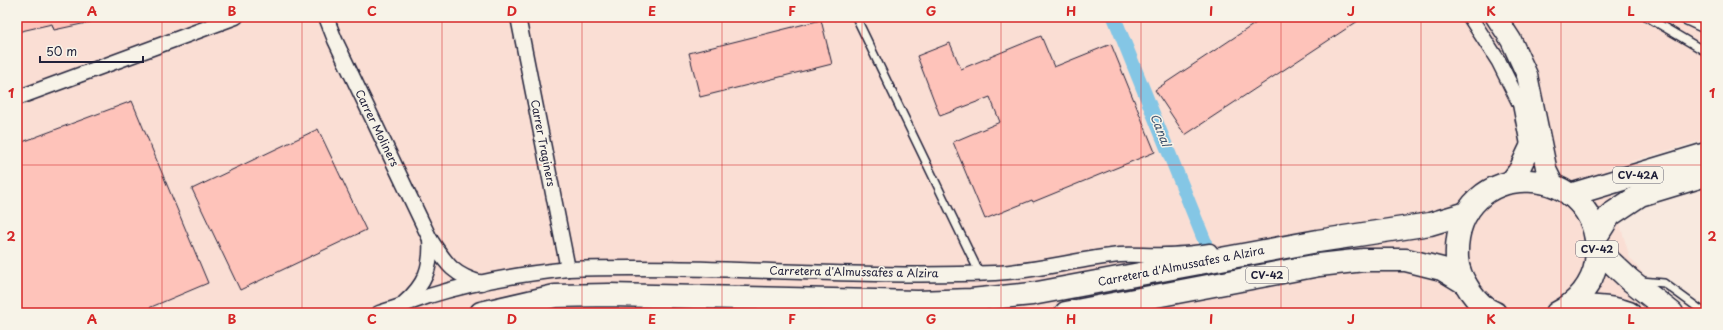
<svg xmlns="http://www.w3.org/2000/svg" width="1723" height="330" viewBox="0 0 1723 330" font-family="'Playpen Sans',sans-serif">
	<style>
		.built { fill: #faded4 }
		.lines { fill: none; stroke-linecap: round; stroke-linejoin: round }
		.canal { stroke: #84c6e5; stroke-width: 14 }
		.building { fill: #fec3ba; stroke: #22223b }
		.service-casing { stroke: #22223b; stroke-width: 10 }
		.minor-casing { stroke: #22223b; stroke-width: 17 }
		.secondary-casing { stroke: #22223b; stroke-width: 23 }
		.primary-casing { stroke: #22223b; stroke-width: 25 }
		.service { stroke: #f7f3e8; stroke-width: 7 }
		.minor { stroke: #f7f3e8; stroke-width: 14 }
		.secondary { stroke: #f7f3e8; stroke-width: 20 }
		.primary { stroke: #f7f3e8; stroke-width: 22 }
		.grid { fill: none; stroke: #d62828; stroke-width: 1; stroke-opacity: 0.55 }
		.labels { text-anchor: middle; stroke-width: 3; stroke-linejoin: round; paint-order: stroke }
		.shield { fill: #f7f3e8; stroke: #62616f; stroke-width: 1 }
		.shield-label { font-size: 10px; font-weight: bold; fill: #22223b }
		.street-label { font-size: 11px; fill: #22223b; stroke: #f7f3e8 }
		.water-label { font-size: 12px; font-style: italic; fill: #3f536e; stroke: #f7f3e8 }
		.neatline { fill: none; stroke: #d62828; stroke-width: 1.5 }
		.grid-label { font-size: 13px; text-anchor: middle; font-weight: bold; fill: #d62828 }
	</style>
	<rect width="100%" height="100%" fill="#f8e9df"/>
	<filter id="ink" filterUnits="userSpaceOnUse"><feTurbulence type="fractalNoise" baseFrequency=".025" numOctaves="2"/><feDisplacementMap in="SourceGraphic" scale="8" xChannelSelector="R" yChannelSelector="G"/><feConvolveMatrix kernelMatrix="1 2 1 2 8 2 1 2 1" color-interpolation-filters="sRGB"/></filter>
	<g filter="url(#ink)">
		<polygon class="built" points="17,17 1706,17 1706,139 1607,169 1622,231 1630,258 1669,304 1668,313 17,313"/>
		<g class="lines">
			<polyline class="canal" points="1114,17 1205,242"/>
		</g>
		<g class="building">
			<polygon points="17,17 91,17 91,22 54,30 52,24 17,32"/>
			<polygon points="1265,17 1364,17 1185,135 1155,90"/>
			<polygon points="821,20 832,64 700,97 689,53"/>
			<polygon points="1041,36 1054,67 1111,44 1155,152 1033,202 1032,200 985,219 953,142 1000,122 990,97 940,116 917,56 950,43 961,69"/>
			<polygon points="132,101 208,283 137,313 17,313 17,144"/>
			<polygon points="318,129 366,230 240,290 192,189"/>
		</g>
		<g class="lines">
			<defs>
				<g id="service">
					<polyline points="856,17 979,272"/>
					<polyline points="1647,17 1706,52"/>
					<polyline points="1678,17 1706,30"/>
					<polyline points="1641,281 1664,283 1705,313"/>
				</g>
				<g id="minor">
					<path d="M 326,17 L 335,40 L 430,239 C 446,263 452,275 482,283"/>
					<polyline points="518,17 568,269"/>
					<polyline points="1470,17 1499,62 1520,104 1529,150"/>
					<polyline points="17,98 236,17"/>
					<path d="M 404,303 C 425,285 432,267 430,239"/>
					<path d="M 379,313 C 395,308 412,302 429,296 C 473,282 521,274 568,269 C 710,264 853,279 995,273 C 1037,271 1078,259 1120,255 C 1135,254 1150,256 1165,255 C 1180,255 1195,253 1210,251"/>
				</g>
				<g id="secondary">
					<polyline points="1496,17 1511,40 1527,75 1547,172 1554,186"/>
					<polyline points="1510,182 1519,170 1538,130"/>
				</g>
				<g id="primary">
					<polyline points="1570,195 1706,154"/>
					<polyline points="1596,237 1610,215 1640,195 1706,175"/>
					<polyline points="1597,249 1630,280 1672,313"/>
					<path d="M 1566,309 C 1588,306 1608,305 1629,313"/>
					<polyline points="481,313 555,296 609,295 918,302 971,300 1032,294 1318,241 1430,224 1467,213"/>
					<polyline points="1066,313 1319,265 1364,260 1406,260 1442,269 1465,283"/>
					<path d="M 1495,313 C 1477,306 1458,278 1457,258 C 1452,151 1608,158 1596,262 C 1593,284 1577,303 1557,313"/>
				</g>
			</defs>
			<use href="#service" class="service-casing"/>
			<use href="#minor" class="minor-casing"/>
			<use href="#secondary" class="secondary-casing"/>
			<use href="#primary" class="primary-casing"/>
			<use href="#service" class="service"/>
			<use href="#minor" class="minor"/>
			<use href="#secondary" class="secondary"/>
			<use href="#primary" class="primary"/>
		</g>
	</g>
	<path class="grid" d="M 162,17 L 162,313M 302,17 L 302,313M 442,17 L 442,313M 582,17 L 582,313M 722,17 L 722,313M 862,17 L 862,313M 1001,17 L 1001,313M 1141,17 L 1141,313M 1281,17 L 1281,313M 1421,17 L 1421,313M 1561,17 L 1561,313M 17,165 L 1706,165"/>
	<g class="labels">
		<g class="shield">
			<rect x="1613" y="167" width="50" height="16" rx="3"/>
			<rect x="1576" y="241" width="42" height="16" rx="3"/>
			<rect x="1246" y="267" width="42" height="16" rx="3"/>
		</g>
		<g class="shield-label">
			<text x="1638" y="179">CV-42A</text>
			<text x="1597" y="253">CV-42</text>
			<text x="1267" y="279">CV-42</text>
		</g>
		<g class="street-label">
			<text transform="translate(377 128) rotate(64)" y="4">Carrer Moliners</text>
			<text transform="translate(543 143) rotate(79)" y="4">Carrer Traginers</text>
			<text transform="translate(1181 266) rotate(-11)" y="4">Carretera d'Almussafes a Alzira</text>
			<text transform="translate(854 272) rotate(1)" y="4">Carretera d'Almussafes a Alzira</text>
		</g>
		<g class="water-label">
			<text transform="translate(1160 130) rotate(68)" y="4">Canal</text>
		</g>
	</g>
	<rect width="1723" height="330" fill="none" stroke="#f7f3e8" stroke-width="44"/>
	<path d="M40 56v6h103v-6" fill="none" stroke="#22223b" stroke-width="2"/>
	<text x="46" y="56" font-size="12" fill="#22223b" stroke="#f7f3e8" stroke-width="3" paint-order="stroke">50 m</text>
	<rect x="22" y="22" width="1679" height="286" class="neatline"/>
	<g class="grid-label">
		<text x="92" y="16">A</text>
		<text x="232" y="16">B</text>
		<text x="372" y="16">C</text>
		<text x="512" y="16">D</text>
		<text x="652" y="16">E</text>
		<text x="792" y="16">F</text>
		<text x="931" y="16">G</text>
		<text x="1071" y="16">H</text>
		<text x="1211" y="16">I</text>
		<text x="1351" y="16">J</text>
		<text x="1491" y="16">K</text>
		<text x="1631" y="16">L</text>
		<text x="11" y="98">1</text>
		<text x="1712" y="98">1</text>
		<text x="11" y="241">2</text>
		<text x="1712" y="241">2</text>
		<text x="92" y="324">A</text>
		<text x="232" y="324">B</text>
		<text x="372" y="324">C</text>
		<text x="512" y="324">D</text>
		<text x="652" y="324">E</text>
		<text x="792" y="324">F</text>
		<text x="931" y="324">G</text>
		<text x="1071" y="324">H</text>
		<text x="1211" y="324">I</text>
		<text x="1351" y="324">J</text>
		<text x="1491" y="324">K</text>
		<text x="1631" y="324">L</text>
	</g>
</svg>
